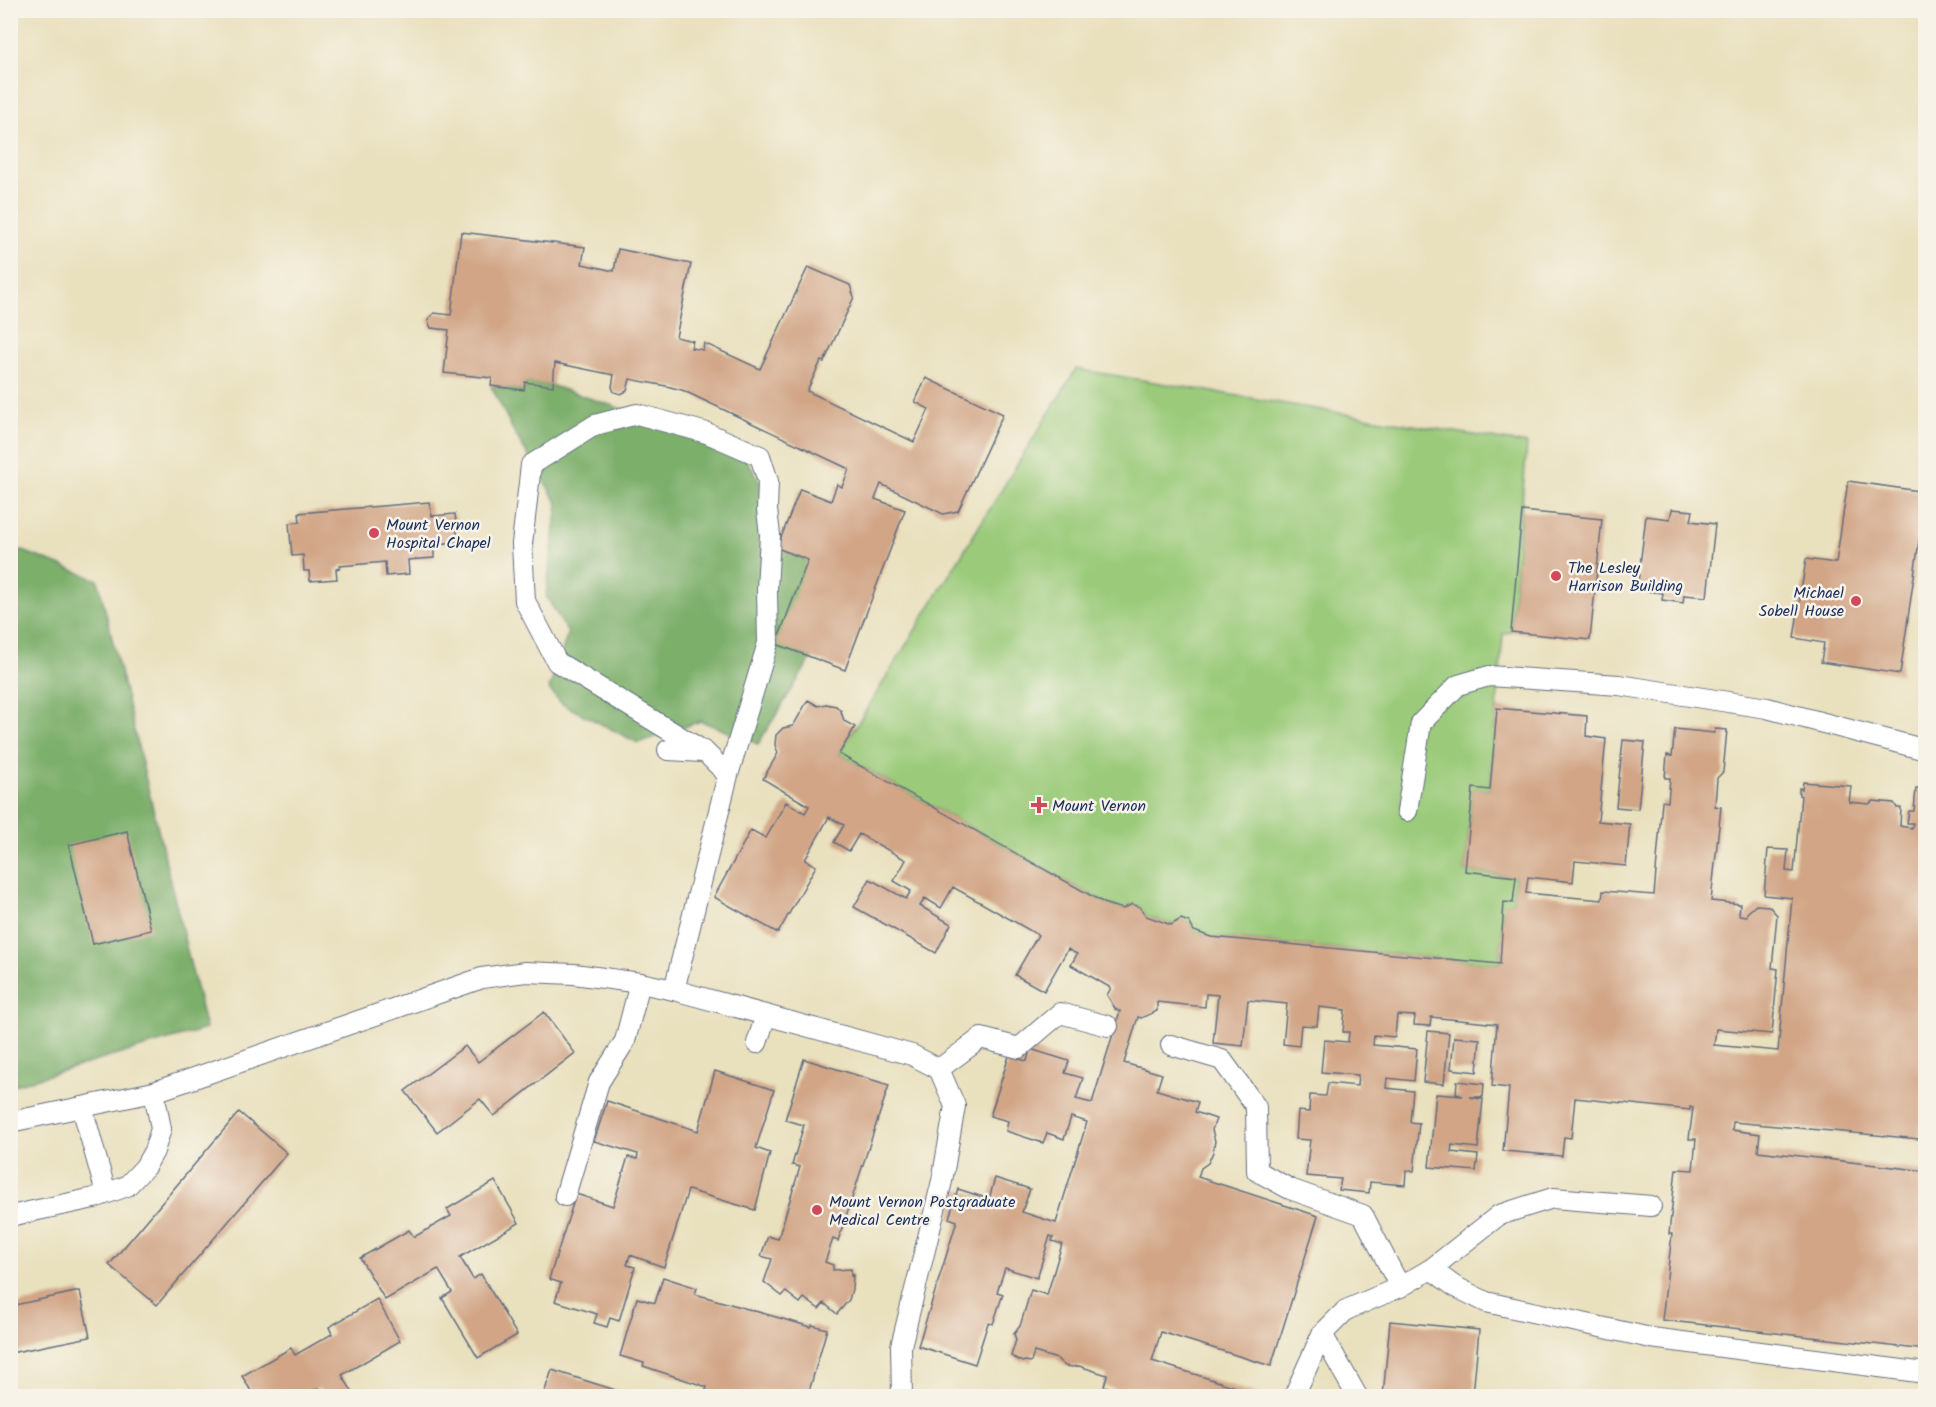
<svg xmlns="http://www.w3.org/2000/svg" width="1936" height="1407" viewBox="0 0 1936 1407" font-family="Kalam,sans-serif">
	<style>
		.green { fill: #9bcb7a; stroke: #5b7d6c; stroke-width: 1.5 }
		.forest { fill: #7caf6a; stroke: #4c6f64; stroke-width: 1.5 }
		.building { fill: #d1a586 }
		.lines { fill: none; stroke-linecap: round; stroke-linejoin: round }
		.lane-casing { stroke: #636d7f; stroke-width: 22 }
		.lane { stroke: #fff; stroke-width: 20 }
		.poi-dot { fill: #d1495b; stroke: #f7f3e8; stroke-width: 2 }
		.labels { text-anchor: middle; stroke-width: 5; stroke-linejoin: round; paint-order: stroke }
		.poi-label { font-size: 16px; fill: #1b2f5e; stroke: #f7f3e8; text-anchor: start }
	</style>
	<rect width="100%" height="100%" fill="#f7f3e8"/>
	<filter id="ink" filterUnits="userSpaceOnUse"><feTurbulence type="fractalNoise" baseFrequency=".0167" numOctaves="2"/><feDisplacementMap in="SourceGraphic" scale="12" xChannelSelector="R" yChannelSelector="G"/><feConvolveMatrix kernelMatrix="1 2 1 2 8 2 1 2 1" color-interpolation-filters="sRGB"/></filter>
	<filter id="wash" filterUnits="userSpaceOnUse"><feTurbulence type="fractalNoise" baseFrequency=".008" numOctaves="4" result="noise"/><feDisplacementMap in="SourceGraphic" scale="24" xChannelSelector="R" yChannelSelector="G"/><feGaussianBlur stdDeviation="1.35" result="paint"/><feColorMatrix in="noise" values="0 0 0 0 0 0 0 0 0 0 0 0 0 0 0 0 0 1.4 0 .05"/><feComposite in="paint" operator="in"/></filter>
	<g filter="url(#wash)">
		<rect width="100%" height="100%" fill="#e9e0bd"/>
		<polygon class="green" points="1076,369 1527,444 1511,632 1503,634 1490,790 1473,789 1465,871 1516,877 1513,903 1504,903 1500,964 1211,937 1194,931 1189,922 1181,919 1171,925 1146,916 1140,907 1132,904 1123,909 1106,904 839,754"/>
		<g class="forest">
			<polygon points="525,382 553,386 706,437 742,453 760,481 777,548 808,560 812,657 758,744 701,721 638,743 562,704 549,689 568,633 546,596 558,504 514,432 491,386 523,390"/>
			<polygon points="10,546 98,580 206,1029 11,1086"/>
		</g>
		<g id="blocks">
			<g class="building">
				<polygon points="461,232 585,247 582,264 614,271 618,249 691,264 676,337 693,341 691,348 703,350 704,343 760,369 808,267 850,285 854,297 824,362 821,361 807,391 914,442 929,409 915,402 926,378 1003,414 958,511 943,514 881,484 875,499 905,510 845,670 776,644 808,560 777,548 800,489 831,501 837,484 842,487 849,469 682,390 666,386 630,379 627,391 621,394 614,392 612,387 614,375 555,363 553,386 525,382 524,390 491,386 492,378 444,373 449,330 431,328 428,321 429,318 434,313 451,315"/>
				<polygon points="1848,481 1926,492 1900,674 1821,662 1824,643 1794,638 1806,559 1836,563"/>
				<polygon points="429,502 432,516 455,514 458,542 434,544 434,558 408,560 409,574 386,576 385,562 340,566 340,568 336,569 337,579 310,581 309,571 304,571 303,555 292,556 289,523 300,522 299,513"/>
				<polygon points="1672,509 1693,511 1691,521 1715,524 1707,597 1684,595 1683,603 1662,600 1663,593 1637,590 1646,516 1670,519"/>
				<polygon points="1522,511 1602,519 1590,640 1511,632"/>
				<polygon points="808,700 818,706 826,704 836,706 841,711 844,721 855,727 839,754 1106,904 1123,909 1132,904 1140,907 1146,916 1171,925 1181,919 1189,922 1194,931 1211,937 1500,964 1504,902 1513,903 1516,877 1465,871 1473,788 1490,790 1497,708 1587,716 1586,736 1606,739 1598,821 1630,824 1626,866 1575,861 1573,882 1528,877 1526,893 1602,900 1603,891 1654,895 1662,801 1668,802 1670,778 1665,778 1667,755 1672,756 1675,729 1714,733 1715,729 1727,730 1723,772 1717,778 1715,806 1721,807 1711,901 1740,904 1739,915 1747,916 1747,913 1756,905 1769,906 1777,915 1772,968 1778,969 1772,1034 1716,1029 1714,1045 1778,1051 1792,898 1764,895 1768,849 1788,850 1786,871 1794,872 1801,796 1799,795 1799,788 1802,789 1803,782 1851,786 1849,802 1869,804 1873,801 1894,803 1897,808 1901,808 1900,826 1912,828 1913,823 1907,823 1909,811 1914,811 1916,788 1926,789 1926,1081 1919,1139 1733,1122 1732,1130 1760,1134 1758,1151 1926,1171 1926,1350 1662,1320 1672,1234 1669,1234 1676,1169 1693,1170 1696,1139 1689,1139 1693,1108 1690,1107 1690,1110 1575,1098 1571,1138 1564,1137 1562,1156 1503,1151 1509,1088 1492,1086 1497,1024 1431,1017 1430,1026 1414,1025 1415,1016 1397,1015 1395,1037 1374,1035 1373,1045 1417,1049 1414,1081 1387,1078 1386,1088 1413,1091 1410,1122 1419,1123 1414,1171 1406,1171 1405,1185 1370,1182 1369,1193 1339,1190 1341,1179 1306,1176 1310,1140 1296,1139 1298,1111 1309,1112 1310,1095 1326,1096 1328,1083 1357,1086 1358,1075 1321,1072 1324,1040 1348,1042 1349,1032 1343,1032 1345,1010 1319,1007 1317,1026 1301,1025 1299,1046 1283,1044 1287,1004 1248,1000 1243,1046 1213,1043 1218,995 1206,994 1205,1007 1157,1002 1157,1011 1141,1018 1138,1017 1124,1063 1162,1074 1157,1090 1198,1102 1195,1112 1216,1119 1212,1130 1215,1141 1213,1152 1208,1163 1201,1168 1198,1177 1318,1216 1271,1366 1161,1332 1152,1361 1265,1396 1138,1396 1104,1386 1107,1375 1079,1366 1073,1367 1065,1366 1057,1359 1034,1352 1031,1362 1025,1361 1022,1362 1011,1356 1016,1340 1014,1334 1020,1326 1031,1290 1047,1295 1062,1244 1052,1241 1053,1237 1050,1236 1037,1278 1005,1268 997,1292 1003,1294 993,1324 988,1323 975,1364 918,1346 957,1221 949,1218 958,1189 989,1199 995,1178 1030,1189 1022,1212 1056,1223 1087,1122 1071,1117 1064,1139 1047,1133 1043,1143 1006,1131 1008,1121 990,1116 1009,1056 1027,1061 1030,1049 1069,1061 1065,1073 1083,1078 1076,1099 1092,1103 1120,1011 1116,1010 1107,995 1111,988 1071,965 1077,954 1068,949 1044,991 1015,975 1038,935 953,887 941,908 925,898 920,906 951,924 936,953 854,907 870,879 906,899 911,891 894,881 906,860 859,834 849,851 834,842 844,825 829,817 805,860 816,866 778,933 714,897 751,830 766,838 786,802 805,813 809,806 763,779 778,753 775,745 776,735 783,728 793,726"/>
				<polygon points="1623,740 1645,742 1638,809 1616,807"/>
				<polygon points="127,831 151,930 93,944 69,845"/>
				<polygon points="544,1012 575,1053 494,1116 480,1099 437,1132 405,1091 465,1046 478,1062"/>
				<polygon points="1428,1031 1449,1033 1444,1084 1423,1082"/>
				<polygon points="1454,1037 1480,1039 1477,1072 1451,1069"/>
				<polygon points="804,1059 889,1085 838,1241 833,1239 825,1262 833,1265 833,1270 851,1269 851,1276 853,1275 852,1289 849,1300 837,1314 824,1303 819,1309 804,1298 800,1303 786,1292 782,1296 764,1282 772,1259 761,1256 768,1236 778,1239 800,1167 792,1165 804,1125 785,1120"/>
				<polygon points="715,1071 774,1090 756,1148 770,1153 755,1210 688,1190 664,1267 630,1255 627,1265 635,1267 619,1321 610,1318 607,1327 594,1323 597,1314 555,1301 561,1283 549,1279 576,1194 613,1206 628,1157 637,1159 638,1154 594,1141 607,1101 698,1131"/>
				<polygon points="1457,1081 1484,1084 1483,1097 1469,1097 1483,1099 1478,1148 1452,1145 1451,1152 1478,1155 1476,1171 1429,1167 1436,1094 1463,1096 1456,1094"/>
				<polygon points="239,1112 287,1153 157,1305 109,1265"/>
				<polygon points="495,1181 519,1223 460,1257 473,1279 481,1274 517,1335 478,1358 442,1298 452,1292 438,1269 385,1300 360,1258 409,1230 414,1237 451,1216 447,1209"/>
				<polygon points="663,1277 697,1288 695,1294 811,1327 812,1325 827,1329 808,1395 812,1396 704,1396 707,1387 643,1366 644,1363 620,1356 637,1298 655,1303"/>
				<polygon points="80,1291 90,1337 10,1353 10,1306"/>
				<polygon points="377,1299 400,1341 342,1375 355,1396 325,1396 319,1388 304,1396 254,1396 242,1376 291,1348 295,1355 332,1334 329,1327"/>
				<polygon points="1390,1321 1479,1330 1473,1396 1383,1396"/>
				<polygon points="552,1370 634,1396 543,1396"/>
			</g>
		</g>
	</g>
	<g filter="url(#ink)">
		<use href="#blocks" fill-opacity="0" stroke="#636d7f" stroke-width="1.5"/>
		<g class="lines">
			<defs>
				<g id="lane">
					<polyline points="668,750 703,752"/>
					<polyline points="1407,811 1421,723 1458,685 1489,676 1619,685 1767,708 1926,750"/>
					<polyline points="674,990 728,775 705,752 557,662 525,601 522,544 531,465 595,425 637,414 707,433 760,456 768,481 767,510 770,535 767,589 768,643 728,775"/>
					<polyline points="757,1043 766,1015"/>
					<polyline points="1171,1045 1222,1060 1256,1107 1257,1171 1290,1189 1363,1215 1400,1287"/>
					<polyline points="939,1069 981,1038 1019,1048 1060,1013 1108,1026"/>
					<polyline points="82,1107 106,1193"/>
					<polyline points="10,1122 154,1092 482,978 525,972 574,974 640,983 674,990 912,1055 939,1069 955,1106 942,1181 901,1346 902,1396"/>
					<polyline points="565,1196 599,1082 625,1041 640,983"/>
					<polyline points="10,1216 94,1198 127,1186 145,1167 154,1151 161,1129 154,1092"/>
					<polyline points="1431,1269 1454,1286 1486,1302 1651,1338 1926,1373"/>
					<polyline points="1322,1334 1357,1396"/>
					<polyline points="1294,1396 1322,1334 1346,1310 1400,1287 1431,1269 1499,1215 1553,1198 1651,1206"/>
				</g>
			</defs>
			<use href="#lane" class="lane-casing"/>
			<use href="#lane" class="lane"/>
		</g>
	</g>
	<g class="poi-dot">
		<circle cx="374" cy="533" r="6"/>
		<circle cx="1556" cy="576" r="6"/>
		<circle cx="1856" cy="601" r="6"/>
		<path d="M1036 796h6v6h6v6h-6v6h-6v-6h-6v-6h6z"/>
		<circle cx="817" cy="1210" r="6"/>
	</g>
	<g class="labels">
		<g class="poi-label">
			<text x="386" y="530">Mount Vernon<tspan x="386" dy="18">Hospital Chapel</tspan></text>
			<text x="1568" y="573">The Lesley<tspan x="1568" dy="18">Harrison Building</tspan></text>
			<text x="1844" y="598" text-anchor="end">Michael<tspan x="1844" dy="18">Sobell House</tspan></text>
			<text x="1052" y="811">Mount Vernon</text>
			<text x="829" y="1207">Mount Vernon Postgraduate<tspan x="829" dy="18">Medical Centre</tspan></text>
		</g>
	</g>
	<rect width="1936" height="1407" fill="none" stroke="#f7f3e8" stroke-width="36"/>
</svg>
